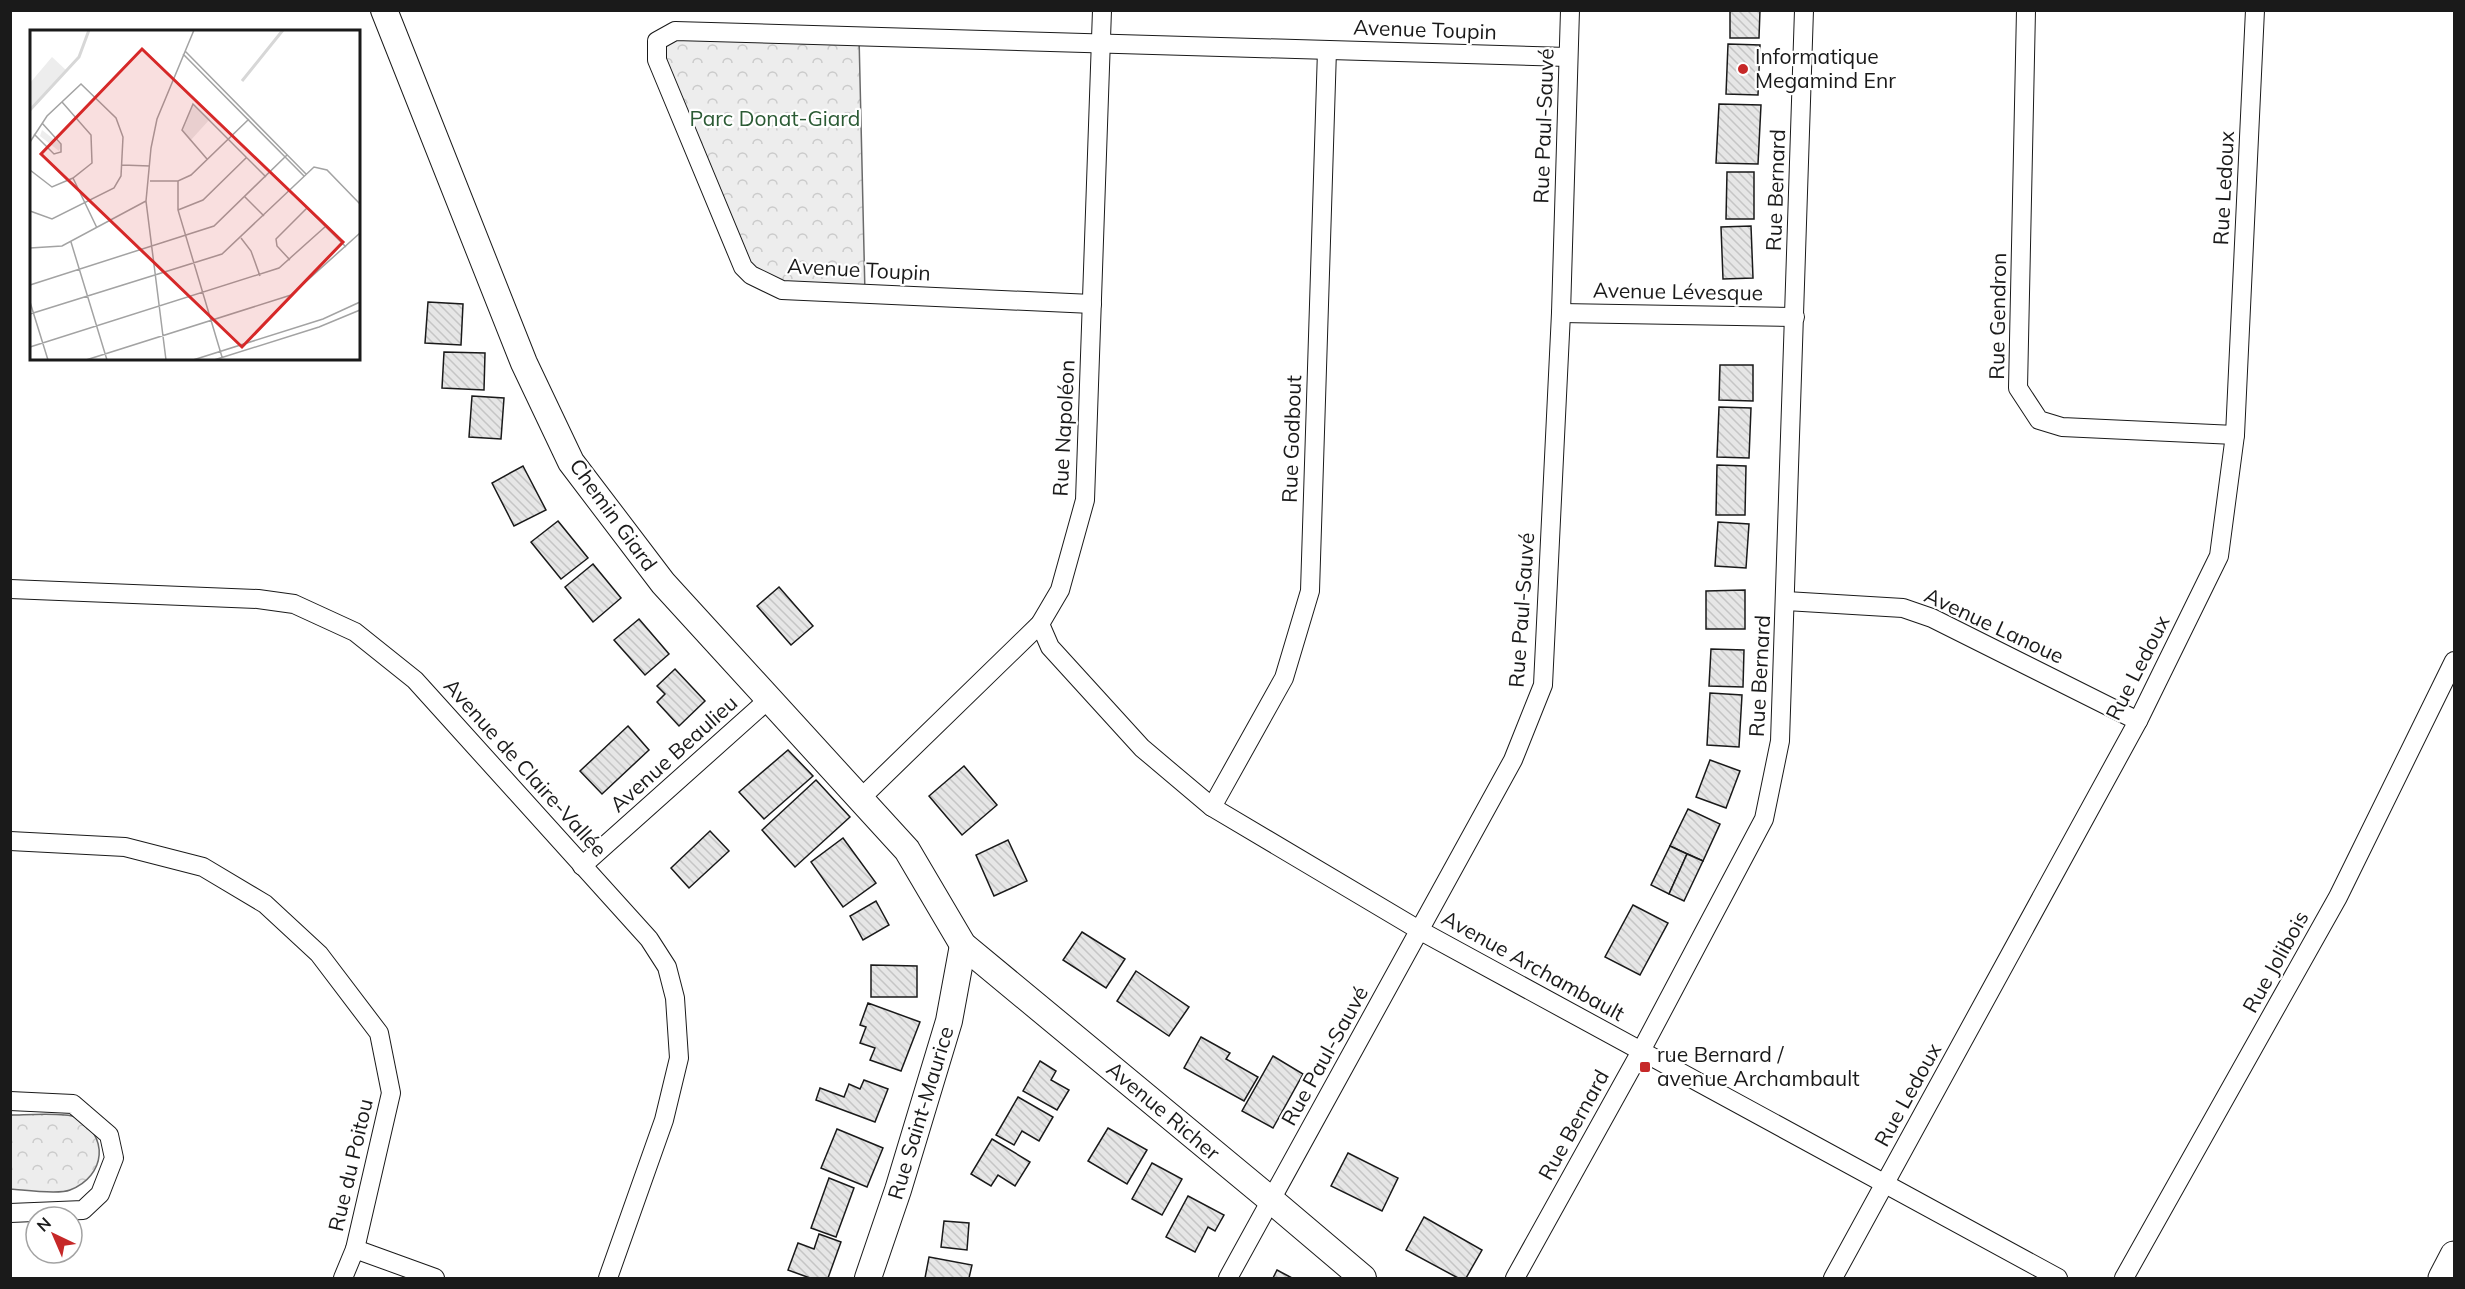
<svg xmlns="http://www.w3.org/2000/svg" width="2465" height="1289" viewBox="0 0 2465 1289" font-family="Mulish,sans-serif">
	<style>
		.forest { fill: url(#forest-crowns); stroke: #6a6a6a; stroke-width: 1.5 }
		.building { fill: url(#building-back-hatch); stroke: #1a1a1a; stroke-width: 1.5 }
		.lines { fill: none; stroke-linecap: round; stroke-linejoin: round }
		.street-casing { stroke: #1a1a1a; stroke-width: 20 }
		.secondary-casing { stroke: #1a1a1a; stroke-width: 28 }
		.primary-casing { stroke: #1a1a1a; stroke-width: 29 }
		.street { stroke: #fff; stroke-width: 18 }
		.secondary { stroke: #fff; stroke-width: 26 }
		.primary { stroke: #fff; stroke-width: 27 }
		.poi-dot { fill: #c62828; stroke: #fff; stroke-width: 2 }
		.labels { text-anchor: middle; stroke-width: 4.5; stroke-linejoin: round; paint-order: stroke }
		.street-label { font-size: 21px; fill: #1a1a1a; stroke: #fff }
		.poi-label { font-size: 21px; fill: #1a1a1a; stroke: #fff; text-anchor: start }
		.park-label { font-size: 21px; fill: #2b5a34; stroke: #fff }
		.inset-river { fill: none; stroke: #d7d7d7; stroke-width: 3 }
		.inset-road { fill: none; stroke: #a3a3a3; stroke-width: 1.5 }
		.view { fill: #d62828; fill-opacity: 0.15; stroke: #d62828; stroke-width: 3 }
		.inset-edge { fill: none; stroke: #1a1a1a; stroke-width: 3 }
	</style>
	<defs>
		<pattern id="forest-crowns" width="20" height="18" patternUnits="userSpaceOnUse" patternTransform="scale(1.5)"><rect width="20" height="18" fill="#ededed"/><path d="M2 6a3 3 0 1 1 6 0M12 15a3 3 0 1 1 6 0" fill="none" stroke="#cbcbcb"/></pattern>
		<pattern id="building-back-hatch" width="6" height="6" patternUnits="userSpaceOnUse" patternTransform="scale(1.5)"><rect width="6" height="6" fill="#e6e6e6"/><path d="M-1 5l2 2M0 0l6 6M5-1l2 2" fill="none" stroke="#c5c5c5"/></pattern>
	</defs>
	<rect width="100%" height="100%" fill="#fff"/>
	<g class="forest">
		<polygon points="675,31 859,36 865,294 782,290 751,275 657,41"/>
		<path d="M 11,1115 C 24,1115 65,1112 75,1117 C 110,1135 106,1176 70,1190 C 58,1195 25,1190 11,1189 Z"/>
	</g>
	<g class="building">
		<polygon points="1730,10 1760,10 1759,38 1730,38"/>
		<polygon points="1728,44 1760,45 1758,95 1726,94"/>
		<polygon points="1719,104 1761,105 1758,164 1716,163"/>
		<polygon points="1727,172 1754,172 1754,219 1726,219"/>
		<polygon points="1751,226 1753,278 1723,279 1721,227"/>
		<polygon points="428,302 463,304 461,345 425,343"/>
		<polygon points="444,352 485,353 484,390 442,388"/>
		<polygon points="1720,365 1753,365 1753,401 1719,400"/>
		<polygon points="472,396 504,398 501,439 469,437"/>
		<polygon points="1719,407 1751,408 1749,458 1717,457"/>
		<polygon points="1717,465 1746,466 1745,515 1716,515"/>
		<polygon points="523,466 546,510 514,526 492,483"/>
		<polygon points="558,521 588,558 561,579 531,542"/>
		<polygon points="1718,522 1749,524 1746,568 1715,566"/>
		<polygon points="593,564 621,598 593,622 565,587"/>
		<polygon points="779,587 813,626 791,645 757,606"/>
		<polygon points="1745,590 1745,629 1706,629 1706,591"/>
		<polygon points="639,619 669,654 645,675 614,640"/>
		<polygon points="1711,649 1744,650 1743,687 1709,686"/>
		<polygon points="675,669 705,701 679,726 657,702 665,694 657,686"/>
		<polygon points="1710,693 1742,695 1739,747 1707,745"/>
		<polygon points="628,726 649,750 602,794 580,771"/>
		<polygon points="788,750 813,776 764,819 739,792"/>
		<polygon points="1710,760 1740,771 1726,808 1696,797"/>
		<polygon points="964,766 997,805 962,835 929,796"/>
		<polygon points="816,780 850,817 795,867 762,830"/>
		<polygon points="1688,809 1720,824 1703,861 1670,846"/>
		<polygon points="710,831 729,851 689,888 671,868"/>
		<polygon points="843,838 876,883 843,907 811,862"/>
		<polygon points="1008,840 1027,881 994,896 976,855"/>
		<polygon points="1670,846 1687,854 1669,894 1651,885"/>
		<polygon points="1687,854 1703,861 1684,901 1669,894"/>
		<polygon points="876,901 889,925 863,940 850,916"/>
		<polygon points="1633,905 1668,923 1640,975 1605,957"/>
		<polygon points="1082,932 1125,959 1106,988 1063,960"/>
		<polygon points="871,965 917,966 917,997 871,997"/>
		<polygon points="1136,971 1189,1007 1169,1036 1117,1001"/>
		<polygon points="868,1003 920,1022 901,1071 870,1060 875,1048 860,1043 866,1027 860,1025"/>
		<polygon points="1201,1037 1230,1053 1226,1059 1258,1077 1244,1101 1184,1068"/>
		<polygon points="1273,1056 1303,1074 1273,1128 1242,1111"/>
		<polygon points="1040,1061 1056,1071 1051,1080 1069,1090 1057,1110 1023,1091"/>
		<polygon points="864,1080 888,1089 875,1122 816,1100 820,1088 844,1097 849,1084 860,1089"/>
		<polygon points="1018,1097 1053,1117 1039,1141 1022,1131 1014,1145 996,1135"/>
		<polygon points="1108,1128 1147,1150 1127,1184 1088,1161"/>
		<polygon points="837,1129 883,1148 867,1187 821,1168"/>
		<polygon points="992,1139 1030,1162 1015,1186 998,1175 991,1186 971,1174"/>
		<polygon points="1348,1153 1398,1178 1382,1211 1331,1186"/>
		<polygon points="1152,1163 1182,1179 1162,1215 1132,1199"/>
		<polygon points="829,1178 854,1188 836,1237 811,1228"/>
		<polygon points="1188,1196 1224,1215 1215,1231 1208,1227 1195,1252 1166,1237"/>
		<polygon points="1424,1217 1482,1250 1466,1278 1458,1278 1406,1250"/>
		<polygon points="944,1221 969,1223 967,1250 941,1247"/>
		<polygon points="819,1234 841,1242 828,1278 810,1278 788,1270 798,1243 814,1249"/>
		<polygon points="929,1257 972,1265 969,1278 925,1278"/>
		<polygon points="1277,1270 1292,1278 1273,1278"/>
	</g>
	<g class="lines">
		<defs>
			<g id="street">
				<polyline points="2026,10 2018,388 2039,420 2062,427 2235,435"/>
				<polyline points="1092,304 782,290 751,275 743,267 657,60 657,41 675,31 1568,57"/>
				<polyline points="1561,313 1795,317"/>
				<polyline points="10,589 258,599 294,604 355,632 415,680 649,939 667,967 675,998 679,1058 664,1120 608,1278"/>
				<polyline points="1786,601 1903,608 1932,618 2138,721"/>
				<polyline points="1040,624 1050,647 1142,748 1212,807 1419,930 2058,1278"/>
				<polyline points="860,799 1040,624 1060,590 1085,500 1102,10"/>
				<polyline points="1212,807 1284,678 1310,591 1327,50"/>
				<polyline points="10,841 125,847 203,867 265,904 319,954 379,1033 391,1093 355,1249 343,1278"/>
				<polyline points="582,866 769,699"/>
				<polyline points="10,1101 73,1104 109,1135 114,1158 100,1194 83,1210 10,1213"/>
				<polyline points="355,1249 435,1278"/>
				<polyline points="1228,1278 1513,760 1543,685 1561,313 1570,10"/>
				<polyline points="1515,1278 1641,1051 1764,819 1780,741 1804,10"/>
				<polyline points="1833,1278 2138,721 2219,556 2235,435 2255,10"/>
				<polyline points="2124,1278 2338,897 2454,661"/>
			</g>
			<g id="secondary">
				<polyline points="384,10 524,363 571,462 663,583 907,850 963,945 1271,1200 1363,1278"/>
				<polyline points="868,1278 898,1190 949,1021 963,945"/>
			</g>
			<polyline id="primary" points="2442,1278 2454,1255"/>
		</defs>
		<use href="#street" class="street-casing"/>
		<use href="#secondary" class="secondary-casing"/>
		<use href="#primary" class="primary-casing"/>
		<use href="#street" class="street"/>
		<use href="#secondary" class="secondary"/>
		<use href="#primary" class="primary"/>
	</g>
	<g class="poi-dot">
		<circle cx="1743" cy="69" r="6"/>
		<rect x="1639" y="1061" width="12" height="12" rx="3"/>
	</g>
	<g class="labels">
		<g class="street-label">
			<text transform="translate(1425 30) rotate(2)" y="7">Avenue Toupin</text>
			<text transform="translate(1544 126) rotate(-88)" y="7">Rue Paul-Sauvé</text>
			<text transform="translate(2224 188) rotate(-87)" y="7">Rue Ledoux</text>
			<text transform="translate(1776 190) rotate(-88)" y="7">Rue Bernard</text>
			<text transform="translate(859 270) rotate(3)" y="7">Avenue Toupin</text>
			<text transform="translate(1678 292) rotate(1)" y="7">Avenue Lévesque</text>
			<text transform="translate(1998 316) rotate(-89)" y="7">Rue Gendron</text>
			<text transform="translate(1064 428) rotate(-87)" y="7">Rue Napoléon</text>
			<text transform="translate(1292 439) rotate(-88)" y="7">Rue Godbout</text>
			<text transform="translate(613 515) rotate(54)" y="7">Chemin Giard</text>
			<text transform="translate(1522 610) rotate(-86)" y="7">Rue Paul-Sauvé</text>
			<text transform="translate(1994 626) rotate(25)" y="7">Avenue Lanoue</text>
			<text transform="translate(2138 668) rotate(-63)" y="7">Rue Ledoux</text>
			<text transform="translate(1760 676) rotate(-87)" y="7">Rue Bernard</text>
			<text transform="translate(674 754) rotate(-42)" y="7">Avenue Beaulieu</text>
			<text transform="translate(525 768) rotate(48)" y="7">Avenue de Claire-Vallée</text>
			<text transform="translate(2276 962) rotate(-61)" y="7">Rue Jolibois</text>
			<text transform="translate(1533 966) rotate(29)" y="7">Avenue Archambault</text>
			<text transform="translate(1325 1056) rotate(-61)" y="7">Rue Paul-Sauvé</text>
			<text transform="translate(1908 1095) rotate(-61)" y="7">Rue Ledoux</text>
			<text transform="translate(1163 1111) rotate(40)" y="7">Avenue Richer</text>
			<text transform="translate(921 1113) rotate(-73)" y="7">Rue Saint-Maurice</text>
			<text transform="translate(1574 1125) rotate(-61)" y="7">Rue Bernard</text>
			<text transform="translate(351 1165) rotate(-77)" y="7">Rue du Poitou</text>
		</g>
		<g class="poi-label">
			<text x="1755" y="64">Informatique<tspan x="1755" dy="24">Megamind Enr</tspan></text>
			<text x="1657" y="1062">rue Bernard /<tspan x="1657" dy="24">avenue Archambault</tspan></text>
		</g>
		<g class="park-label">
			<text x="775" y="126">Parc Donat-Giard</text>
		</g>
	</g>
	<g transform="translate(30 30)">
		<rect width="330" height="330" fill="#fff"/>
		<path d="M 22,27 L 37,41 L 0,80 L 0,53 ZM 163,74 L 180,89 L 160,111 L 152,99 ZM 12,100 L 31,115 L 29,121 L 10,106 Z" fill="#ededed"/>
		<path class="inset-river" d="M 212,51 L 253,0M 0,80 L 49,27 L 59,0"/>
		<path class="inset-road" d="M 155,21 L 276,144M 153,24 L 274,146M 4,104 L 24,124 L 31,122 L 31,114 L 12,93M 0,112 L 17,86 L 51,54 L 86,88 L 93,107 L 91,146 L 84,158 L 22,189 L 0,181M 177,129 L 152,100 L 163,74 L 236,147M 92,135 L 120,136M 0,140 L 22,157 L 43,148 L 62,133 L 61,105 L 32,72M 43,148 L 67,198M 120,151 L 148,151 L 161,145 L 219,89M 148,151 L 148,180 L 192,327M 260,161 L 316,217M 215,167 L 234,186M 148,180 L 173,170 L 217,127M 211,208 L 221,221 L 230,246M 41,212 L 77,330M 0,218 L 32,216 L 116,171M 260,230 L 247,216 L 246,209 L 277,178M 0,255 L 184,196 L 257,125M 0,272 L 18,330M 0,284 L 192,224 L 284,137 L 297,140 L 330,174M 0,317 L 249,238 L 296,196M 56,330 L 261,265 L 330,203M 136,330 L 116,171 L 121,118 L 127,89 L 164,0M 163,330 L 293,289 L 330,272M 184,330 L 289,297 L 330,280"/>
		<path class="view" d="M 112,19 L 313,212 L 212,317 L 11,124 Z"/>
		<rect width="330" height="330" class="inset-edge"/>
	</g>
	<rect width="2465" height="1289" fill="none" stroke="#1a1a1a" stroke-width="24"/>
	<g transform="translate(54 1235) rotate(316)"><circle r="28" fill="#ffffff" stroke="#a3a3a3" stroke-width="1.5"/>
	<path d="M0-4.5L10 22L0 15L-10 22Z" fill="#c62828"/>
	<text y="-9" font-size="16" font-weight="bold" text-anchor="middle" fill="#1a1a1a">N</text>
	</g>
</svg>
